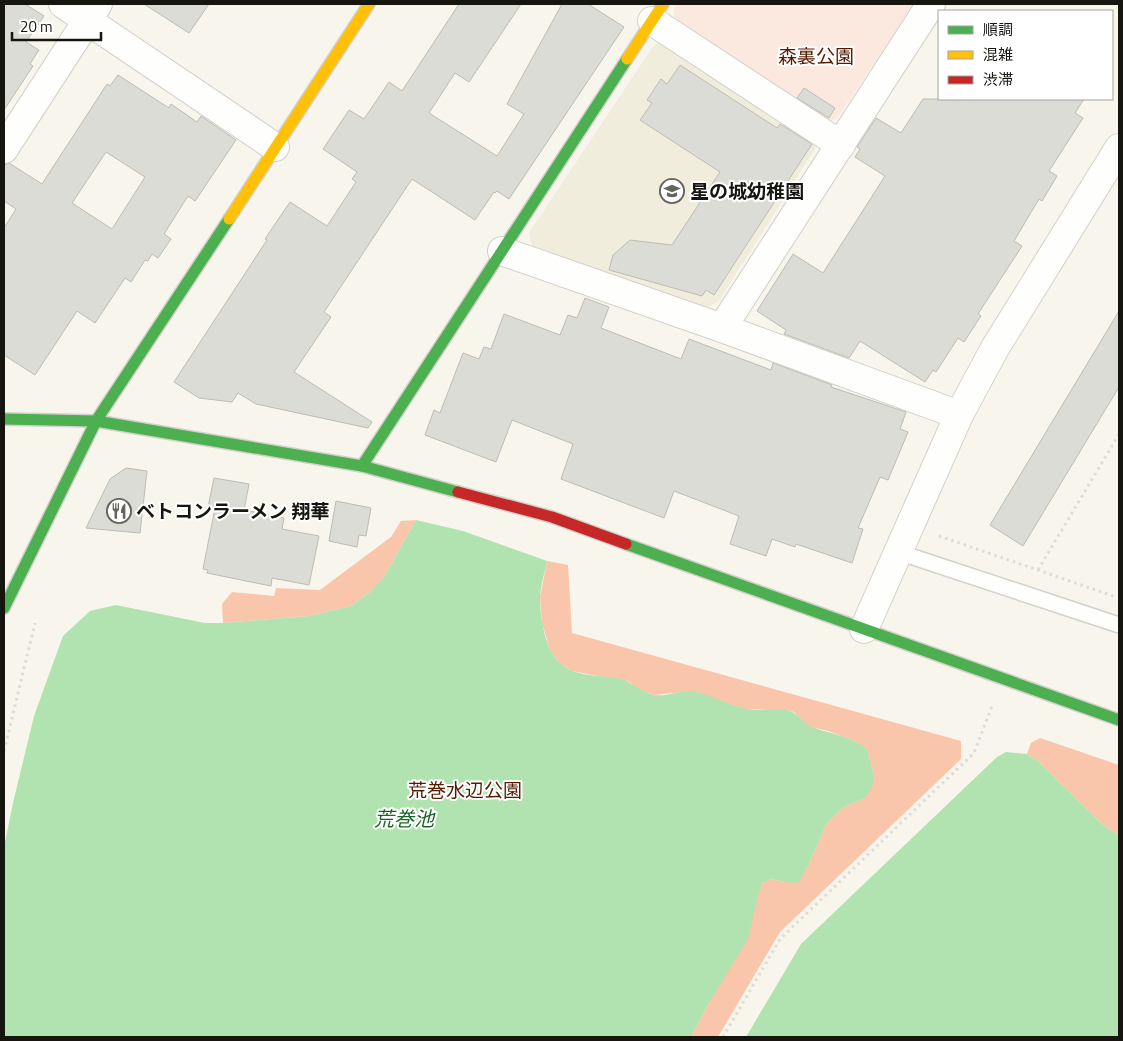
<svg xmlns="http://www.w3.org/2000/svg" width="1123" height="1041" viewBox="0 0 1123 1041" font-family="'Titillium Web','Noto Sans JP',sans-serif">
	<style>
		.built { fill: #f1eddc }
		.green { fill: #fbe9df }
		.forest { fill: #f9c5ab }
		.water { fill: #b0e3af }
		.building { fill: #dcdcd6; stroke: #bcbbb5; fill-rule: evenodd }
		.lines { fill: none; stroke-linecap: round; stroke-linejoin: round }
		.lane-casing { stroke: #d2d0ca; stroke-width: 18 }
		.street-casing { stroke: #d2d0ca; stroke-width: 30 }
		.fast-casing { stroke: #d2d0ca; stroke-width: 14 }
		.slow-casing { stroke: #d2d0ca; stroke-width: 14 }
		.jam-casing { stroke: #d2d0ca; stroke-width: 14 }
		.path { stroke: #dcdbd9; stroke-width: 3; stroke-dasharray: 2.5 4; stroke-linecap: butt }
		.lane { stroke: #fefefc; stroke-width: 15 }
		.street { stroke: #fefefc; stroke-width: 28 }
		.fast { stroke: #4caf50; stroke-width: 11 }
		.slow { stroke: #ffc107; stroke-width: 11 }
		.jam { stroke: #c62828; stroke-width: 11 }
		.labels { text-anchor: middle; stroke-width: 4; stroke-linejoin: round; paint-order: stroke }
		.park-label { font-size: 19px; fill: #531b00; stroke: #fff }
		.poi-label { font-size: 19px; font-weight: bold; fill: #161510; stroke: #fff; text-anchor: start }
		.water-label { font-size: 20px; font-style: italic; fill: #1a6626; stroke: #fff }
	</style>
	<rect width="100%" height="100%" fill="#f8f5ed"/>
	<polygon class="built" points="667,40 814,138 815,149 719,301 705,309 533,249 529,233 654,45"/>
	<polygon class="green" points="677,4 914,4 837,118 826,123 677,27 673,10"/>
	<g class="forest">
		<polygon points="416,520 384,577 370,592 351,606 309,616 223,623 222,604 232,592 274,596 276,588 320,590 391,537 401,521"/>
		<polygon points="547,561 568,565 572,633 961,741 961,759 780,932 718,1037 691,1037 709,1003 762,883 771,879 785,882 806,870 827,823 845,806 864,799 874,775 867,750 855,741 828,731 811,727 804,723 794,712 787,710 744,709 691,691 655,695 640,691 629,682 572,671 559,663 550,650 542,623 540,597"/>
		<polygon points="1040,738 1119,765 1119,836 1102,824 1038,761 1027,754 1031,743"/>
	</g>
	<g class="water">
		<path d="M 416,520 L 463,531 L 547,561 C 545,572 540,586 540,598 C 540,616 545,649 559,662 C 573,677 598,675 616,678 C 630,680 640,692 654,695 C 667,697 679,690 692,691 C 706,693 727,704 742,708 C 756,712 773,707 787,710 C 798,712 802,723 812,727 C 830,734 852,736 867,749 L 874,775 L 872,788 L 864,799 L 845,806 L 827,823 L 806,870 L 798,883 L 785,882 L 771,879 L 762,883 L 758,896 L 748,939 L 709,1003 L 691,1037 L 4,1037 L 4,847 L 13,803 L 34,716 L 63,636 L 90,611 L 116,605 L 205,623 L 223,623 L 309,616 L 351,606 L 370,592 L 384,577 Z"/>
		<polygon points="1006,752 1027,754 1038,761 1102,824 1119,836 1119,1037 746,1037 801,944 997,757"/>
	</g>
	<g class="building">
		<polygon points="4,4 25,4 44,16 26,42 39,50 30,64 33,66 4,110"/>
		<polygon points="144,4 209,4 189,33"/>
		<polygon points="459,4 521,4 469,82 455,73 429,113 497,156 524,114 507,104 562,4 588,4 624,27 509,199 497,191 495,193 494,192 475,220 412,179 324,312 331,317 294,372 372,422 368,428 256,404 238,393 232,402 199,398 174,382 267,240 265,239 290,202 327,226 356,182 352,179 357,172 323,149 349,110 364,119 389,82 402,91"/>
		<polygon points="680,65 777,128 780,124 812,144 714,295 706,290 702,296 609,270 613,255 630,240 672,245 720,172 640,120 652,103 647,100 661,79 667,84"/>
		<path d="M 118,75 L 169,108 L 171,104 L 197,122 L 201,116 L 236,140 L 195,201 L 188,196 L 164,234 L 171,239 L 158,258 L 152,254 L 148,261 L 145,260 L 131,282 L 125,278 L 95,323 L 77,311 L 35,375 L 4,355 L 4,228 L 16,209 L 4,201 L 4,165 L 9,163 L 42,184 L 107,84 L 110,86 ZM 106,152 L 145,177 L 112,229 L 72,203 Z"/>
		<polygon points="804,88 835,108 829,118 797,98"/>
		<polygon points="923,99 1084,99 1075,113 1083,118 1049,171 1057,176 1042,201 1039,199 1014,241 1022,246 978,314 981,316 964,342 958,338 936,372 933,370 925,382 860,341 849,358 784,334 786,330 757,311 793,254 823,273 885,176 855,157 860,149 857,147 876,118 901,133"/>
		<polygon points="585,298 609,307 601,328 681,359 689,339 771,370 773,363 832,385 831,387 906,412 900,429 908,432 888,480 880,477 858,528 863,529 852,563 796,544 795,547 772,539 766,556 730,544 739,516 674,491 664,518 561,479 573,444 512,420 496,462 425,435 434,410 440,413 463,353 479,359 484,347 491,349 504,314 560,335 568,315 577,318"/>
		<polygon points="1119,311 1119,387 1023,546 990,525"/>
		<polygon points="126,468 147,471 140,533 86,528 110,479"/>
		<polygon points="214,478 249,484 244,510 284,518 282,529 319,536 309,585 272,578 271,586 207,573 208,570 203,569 215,508 208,507"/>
		<polygon points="336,501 371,508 366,536 359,535 357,547 329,541"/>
	</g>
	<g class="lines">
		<defs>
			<polyline id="lane" points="898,552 1119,625"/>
			<g id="street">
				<polyline points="63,4 275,147"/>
				<polyline points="652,21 841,145"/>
				<polyline points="4,149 98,4"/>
				<polyline points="502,251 722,328 959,415"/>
				<polyline points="722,328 931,4"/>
				<polyline points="864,629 959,415 995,348 1119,148"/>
			</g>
			<g id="fast">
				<polyline points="4,419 96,421 362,466 458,492"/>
				<polyline points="362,466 627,59"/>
				<polyline points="626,544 1119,720"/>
				<polyline points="4,608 96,421 229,219"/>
			</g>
			<g id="slow">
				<polyline points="627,59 663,4"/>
				<polyline points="229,219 369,4"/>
			</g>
			<polyline id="jam" points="458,492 552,517 626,544"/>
		</defs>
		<use href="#lane" class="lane-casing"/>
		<use href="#street" class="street-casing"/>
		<use href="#fast" class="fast-casing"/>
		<use href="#slow" class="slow-casing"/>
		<use href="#jam" class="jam-casing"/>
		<g class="path">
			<polyline points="939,536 1116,597"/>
			<polyline points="1038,570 1119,434"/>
			<polyline points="4,751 35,623"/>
			<polyline points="723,1037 780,939 974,753 992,706"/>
		</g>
		<use href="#lane" class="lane"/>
		<use href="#street" class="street"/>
		<use href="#fast" class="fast"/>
		<use href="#slow" class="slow"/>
		<use href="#jam" class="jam"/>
	</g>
	<defs>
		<symbol id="school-ring" viewBox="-11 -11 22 22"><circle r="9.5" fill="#fff" stroke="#65635d" stroke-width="1.5"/><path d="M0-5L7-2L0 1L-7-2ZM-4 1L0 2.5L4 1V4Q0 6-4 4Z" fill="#65635d"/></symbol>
		<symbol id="restaurant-ring" viewBox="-11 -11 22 22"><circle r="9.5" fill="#fff" stroke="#65635d" stroke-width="1.5"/><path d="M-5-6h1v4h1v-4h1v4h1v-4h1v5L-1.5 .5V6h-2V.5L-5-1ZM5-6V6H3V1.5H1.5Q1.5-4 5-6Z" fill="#65635d"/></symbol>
	</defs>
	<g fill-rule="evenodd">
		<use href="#school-ring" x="658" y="177" width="28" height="28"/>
		<use href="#restaurant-ring" x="105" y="497" width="28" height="28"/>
	</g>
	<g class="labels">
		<g class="park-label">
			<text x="816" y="63">森裏公園</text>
			<text x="465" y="797">荒巻水辺公園</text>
		</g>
		<g class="poi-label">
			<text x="690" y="198">星の城幼稚園</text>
			<text x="136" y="518">ベトコンラーメン 翔華</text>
		</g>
		<g class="water-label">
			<text x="404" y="826">荒巻池</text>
		</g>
	</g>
	<rect width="1123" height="1041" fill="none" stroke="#161510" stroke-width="10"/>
	<rect x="938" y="10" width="175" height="90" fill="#ffffff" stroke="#a2a19f"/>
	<rect x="948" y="26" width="25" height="8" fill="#4caf50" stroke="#a2a19f"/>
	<text x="983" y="35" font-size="15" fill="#161510">順調</text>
	<rect x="948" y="51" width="25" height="8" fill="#ffc107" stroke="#a2a19f"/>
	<text x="983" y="60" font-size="15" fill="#161510">混雑</text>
	<rect x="948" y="76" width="25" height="8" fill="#c62828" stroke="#a2a19f"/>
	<text x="983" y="85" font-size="15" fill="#161510">渋滞</text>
	<path d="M12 32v8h89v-8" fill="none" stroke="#161510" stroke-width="2.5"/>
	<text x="20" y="32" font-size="15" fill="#161510" stroke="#ffffff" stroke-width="4" paint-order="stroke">20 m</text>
</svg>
